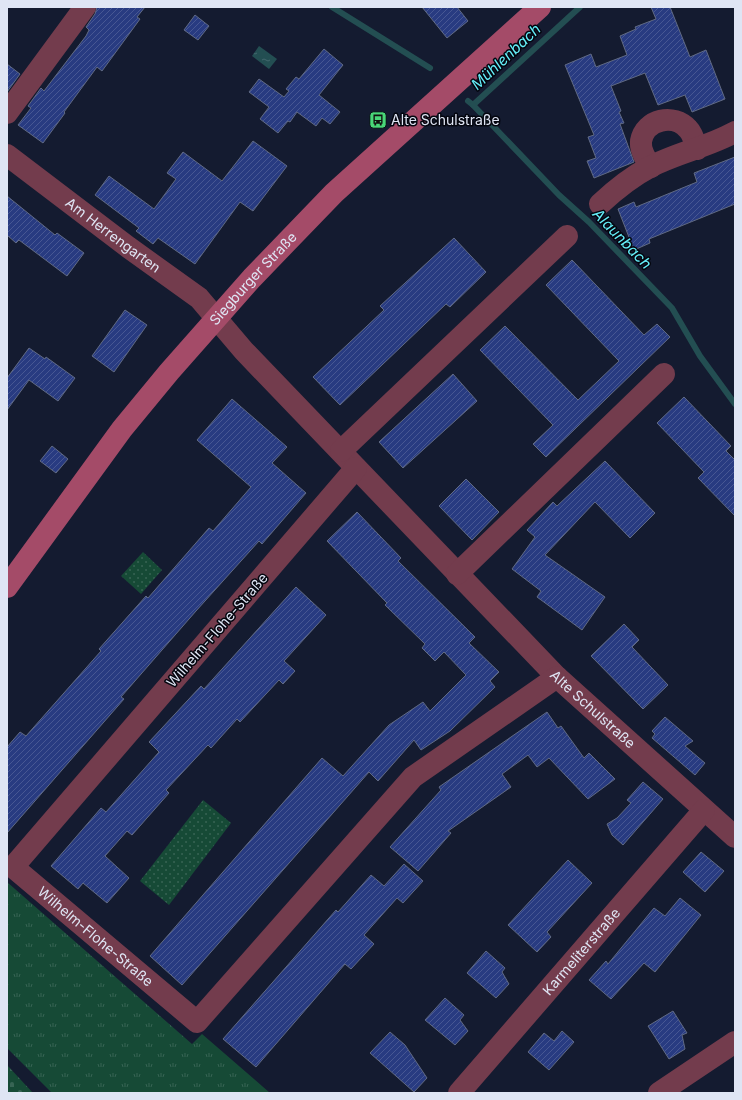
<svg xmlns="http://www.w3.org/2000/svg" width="742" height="1100" viewBox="0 0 742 1100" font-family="Inter,sans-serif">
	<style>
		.grass { fill: url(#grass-tufts) }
		.cemetery { fill: url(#cemetery-stones) }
		.park { fill: url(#park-dots) }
		.water { fill: url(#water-ripples) }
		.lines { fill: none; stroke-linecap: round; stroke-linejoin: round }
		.stream { stroke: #234e52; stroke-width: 6 }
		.building { fill: url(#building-hatch); stroke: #606a84 }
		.street { stroke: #733c4d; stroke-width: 22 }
		.secondary { stroke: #a44b68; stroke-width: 22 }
		.labels { text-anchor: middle; stroke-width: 3; stroke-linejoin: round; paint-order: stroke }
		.poi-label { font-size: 14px; fill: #dfe5f4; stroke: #04060f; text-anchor: start }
		.street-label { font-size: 14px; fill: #dfe5f4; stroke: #04060f }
		.water-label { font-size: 15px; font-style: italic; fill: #65effa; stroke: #04060f }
	</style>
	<defs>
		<pattern id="grass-tufts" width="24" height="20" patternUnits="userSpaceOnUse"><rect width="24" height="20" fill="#164a36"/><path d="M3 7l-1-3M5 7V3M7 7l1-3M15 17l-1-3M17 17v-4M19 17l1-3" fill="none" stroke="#376454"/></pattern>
		<pattern id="cemetery-stones" width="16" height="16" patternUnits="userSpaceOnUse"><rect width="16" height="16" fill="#164a36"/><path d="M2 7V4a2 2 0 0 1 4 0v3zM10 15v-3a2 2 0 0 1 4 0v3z" fill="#376454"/></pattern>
		<pattern id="park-dots" width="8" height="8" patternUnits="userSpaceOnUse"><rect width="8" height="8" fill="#164a36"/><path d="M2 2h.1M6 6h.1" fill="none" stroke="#376454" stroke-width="1.8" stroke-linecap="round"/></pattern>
		<pattern id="water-ripples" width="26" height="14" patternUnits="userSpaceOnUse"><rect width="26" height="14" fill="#234e52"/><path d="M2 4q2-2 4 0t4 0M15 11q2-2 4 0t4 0" fill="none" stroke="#42676c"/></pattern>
		<pattern id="building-hatch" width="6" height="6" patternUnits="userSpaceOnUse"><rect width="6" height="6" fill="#283b81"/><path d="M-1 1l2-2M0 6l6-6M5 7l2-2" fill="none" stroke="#475793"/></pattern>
	</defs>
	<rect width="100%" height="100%" fill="#141b30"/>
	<polygon class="grass" points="7,882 192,1044 202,1034 270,1093 52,1093 7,1048"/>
	<polygon class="cemetery" points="7,1065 33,1093 7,1093"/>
	<g class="park">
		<polygon points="143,552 162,570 141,594 121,576"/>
		<polygon points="203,800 231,823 169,905 140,881"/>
	</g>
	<polygon class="water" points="259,46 277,59 269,69 252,56"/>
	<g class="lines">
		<g class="stream">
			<polyline points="332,7 430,68"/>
			<polyline points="468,101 473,105 580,7"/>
			<polyline points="473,105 559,195 589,222 672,308 700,356 735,404"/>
		</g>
	</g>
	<g class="building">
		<polygon points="97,7 145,7 137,17 140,19 102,71 97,67 64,112 65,113 43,143 18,125 31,108 28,106 41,88 44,91 86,36 89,30 86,27 95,14"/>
		<polygon points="422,7 457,7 468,21 447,38"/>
		<polygon points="651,7 670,7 690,57 706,50 725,99 692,112 685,95 658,105 645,73 611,86 621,111 619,112 624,123 620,124 634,162 594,178 587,161 596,158 588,137 594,135 565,65 591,54 596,67 627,55 620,36 636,29 635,27 656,19"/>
		<polygon points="195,15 209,26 198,40 184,30"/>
		<polygon points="324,49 343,65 319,95 340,112 330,124 322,118 316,126 297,112 290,122 288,121 278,133 260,119 269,107 249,92 259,79 284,97 289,91 286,89 296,77 299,79"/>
		<polygon points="7,64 20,74 7,92"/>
		<polygon points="253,141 287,166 253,211 240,202 195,264 158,238 153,244 136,231 139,228 95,195 109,176 154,209 176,179 167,173 183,152 222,181"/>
		<polygon points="735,157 735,204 649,239 650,243 634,250 618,209 634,202 636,207 697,182 694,173"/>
		<polygon points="7,196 55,235 57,233 84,253 67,276 19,240 16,243 7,235"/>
		<polygon points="454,238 486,272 450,307 446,304 340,405 313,377 384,310 380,306"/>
		<polygon points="572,260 644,335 657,324 670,337 546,457 533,444 553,425 480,350 505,326 578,400 619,361 546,285"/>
		<polygon points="125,310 147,325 114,372 92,356"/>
		<polygon points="29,348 45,359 46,357 75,378 58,401 29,380 7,410 7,378"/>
		<polygon points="453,374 477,401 403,468 379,442"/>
		<polygon points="684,397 731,446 726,451 735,460 735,516 698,478 704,472 657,423"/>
		<polygon points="232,399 287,447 272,463 306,493 262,544 259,541 196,611 121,697 124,699 7,833 7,747 20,732 26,736 101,651 99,649 146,596 148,598 209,528 213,531 251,487 197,440"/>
		<polygon points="52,446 68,459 56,473 40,461"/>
		<polygon points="605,461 655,513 630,538 595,502 545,555 605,597 582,630 537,597 541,591 512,569 535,537 527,530 553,502 557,506"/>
		<polygon points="466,479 499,512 472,540 439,506"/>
		<polygon points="357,512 401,558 398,561 475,637 469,643 499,672 490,681 495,687 450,731 421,750 414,740 378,781 369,772 182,985 150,956 322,758 343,776 389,725 423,702 430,711 466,675 444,652 435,661 422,648 425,644 385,605 387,603 327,541"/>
		<polygon points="296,587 326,615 284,661 295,671 283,684 279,680 240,722 237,719 211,748 208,745 166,790 169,793 132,835 127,831 105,856 129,878 107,903 83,883 78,889 51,866 101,808 106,812 159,752 149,742 201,686 204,689"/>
		<polygon points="624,624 639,640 632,647 668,685 643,709 591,656"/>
		<polygon points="547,712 558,728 561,726 584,758 589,753 615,779 588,799 549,758 537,767 528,755 502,774 511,787 448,831 451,833 418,871 390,847 441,790 439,787"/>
		<polygon points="665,717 693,741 685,746 705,763 695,775 652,738 655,734 652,731"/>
		<polygon points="643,782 663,799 623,845 612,835 607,824 617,818 631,803 627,800"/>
		<polygon points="701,852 724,871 705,892 683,872"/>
		<polygon points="568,860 592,883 547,932 551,937 537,952 508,925"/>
		<polygon points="404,864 423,881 403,903 397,898 364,935 374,944 351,969 345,964 256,1067 223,1039 336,910 338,912 371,875 384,886"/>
		<polygon points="680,898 701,915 655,972 644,963 611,999 589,980 606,961 608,964 654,908 665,916"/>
		<polygon points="486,951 505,968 502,972 509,984 496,998 467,973"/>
		<polygon points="445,998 464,1015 460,1020 468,1031 455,1045 425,1020"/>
		<polygon points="673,1011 687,1033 682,1035 685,1049 669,1059 648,1026"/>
		<polygon points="562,1031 574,1042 549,1070 528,1052 544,1033 554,1041"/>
		<polygon points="390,1032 405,1045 427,1078 414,1092 370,1053"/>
	</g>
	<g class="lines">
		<g class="street">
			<polyline points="7,113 85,7"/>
			<path id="s1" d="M 7,155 L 128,247 L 199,298 L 244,351 L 557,677 L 735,837"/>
			<path d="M 651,167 C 646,160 640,149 641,141 C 645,119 674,113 688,129 C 693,134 695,143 697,149"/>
			<path d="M 600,204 C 615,190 631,177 650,167 C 676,153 708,147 735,132"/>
			<polyline points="341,451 567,236"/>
			<path id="s2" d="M 356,468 L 13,867 L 197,1022 L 413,777 L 557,677"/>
			<polyline points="457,574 664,374"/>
			<path id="s3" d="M 459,1093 L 704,810"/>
			<polyline points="659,1093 735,1042"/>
		</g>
		<path class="secondary" id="s4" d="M 7,587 L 122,429 L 169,372 L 252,278 L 334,193 L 540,7"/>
	</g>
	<defs>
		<symbol id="bus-square" viewBox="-11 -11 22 22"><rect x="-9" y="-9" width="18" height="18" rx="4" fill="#49d778" stroke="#04060f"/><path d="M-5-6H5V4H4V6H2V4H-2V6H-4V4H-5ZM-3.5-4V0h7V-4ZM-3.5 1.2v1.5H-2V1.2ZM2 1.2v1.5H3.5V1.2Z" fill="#111"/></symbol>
	</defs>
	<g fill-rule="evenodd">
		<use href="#bus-square" x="368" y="110" width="20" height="20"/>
	</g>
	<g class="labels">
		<g class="poi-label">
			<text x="391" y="125">Alte Schulstraße</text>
		</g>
		<g class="street-label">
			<text dy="5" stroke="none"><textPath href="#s1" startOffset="133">Am Herrengarten</textPath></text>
			<text dy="5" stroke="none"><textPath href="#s4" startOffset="395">Siegburger Straße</textPath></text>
			<text transform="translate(217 630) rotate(-49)" y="5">Wilhelm-Flohe-Straße</text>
			<text dy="5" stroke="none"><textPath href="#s1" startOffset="809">Alte Schulstraße</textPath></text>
			<text dy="5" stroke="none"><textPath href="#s2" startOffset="634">Wilhelm-Flohe-Straße</textPath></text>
			<text dy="5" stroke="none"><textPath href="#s3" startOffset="187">Karmeliterstraße</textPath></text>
		</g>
		<g class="water-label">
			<text transform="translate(506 57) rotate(-43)" y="5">Mühlenbach</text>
			<text transform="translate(622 239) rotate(46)" y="5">Alaunbach</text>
		</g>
	</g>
	<rect width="742" height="1100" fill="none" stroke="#dfe5f4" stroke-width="16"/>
</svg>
